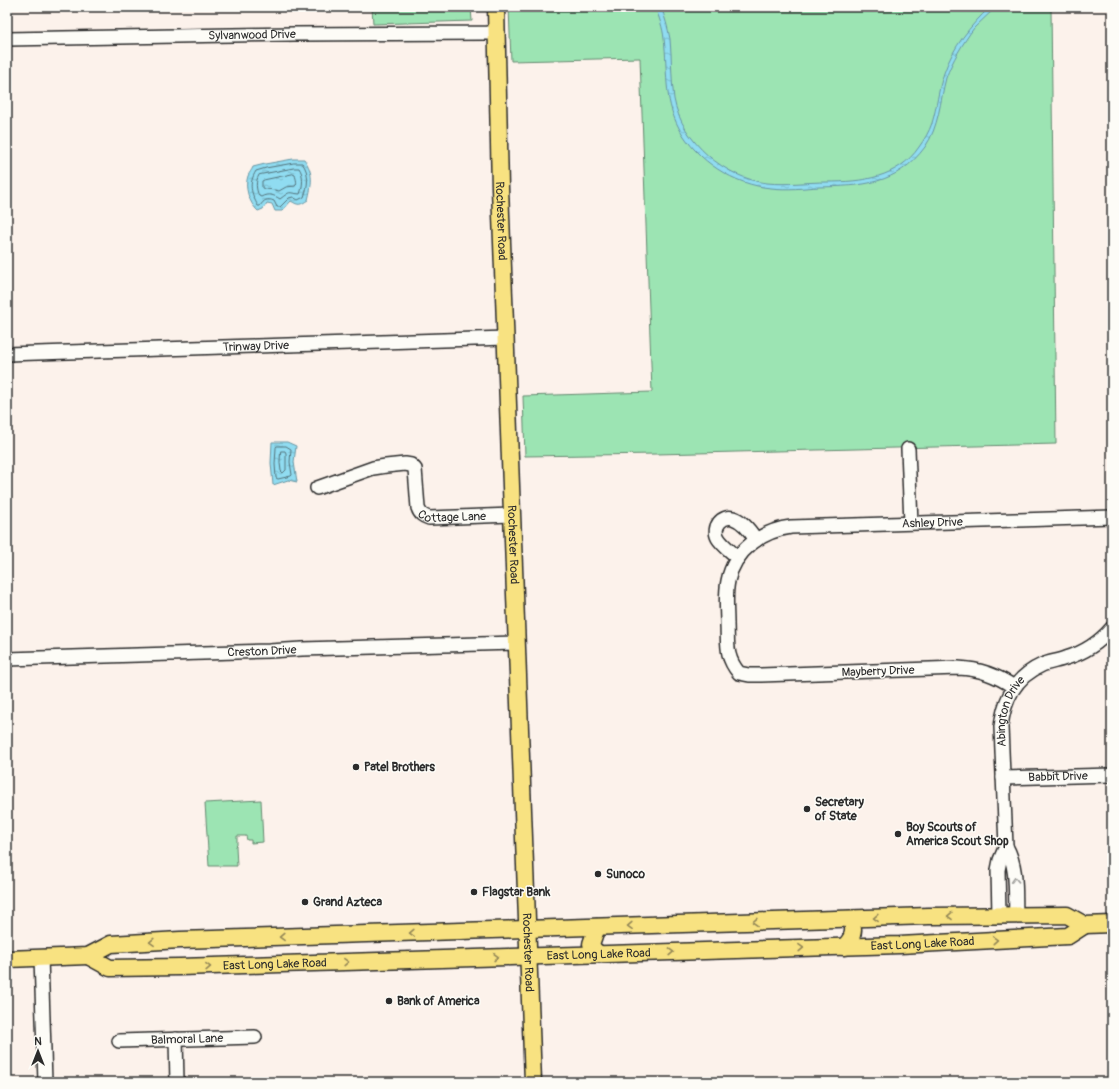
<svg xmlns="http://www.w3.org/2000/svg" width="1119" height="1089" viewBox="0 0 1119 1089" font-family="Pangolin,sans-serif">
	<style>
		.green { fill: #9ce4b3; stroke: #64886f }
		.water { fill: url(#water-ripples); stroke: #6895a2 }
		.lines { fill: none; stroke-linecap: round; stroke-linejoin: round }
		.shore { stroke: #53727a; stroke-width: 1 }
		.minor-casing { stroke: #2b2b2b; stroke-width: 16 }
		.major-casing { stroke: #2b2b2b; stroke-width: 19 }
		.minor { stroke: #fdfcf7; stroke-width: 13 }
		.major { stroke: #f8e281; stroke-width: 16 }
		.oneway { stroke: #9e9e9b }
		.oneway2 { stroke: #928656 }
		.poi-dot { fill: #2b2b2b; stroke: #fdfcf7; stroke-width: 1.5 }
		.labels { text-anchor: middle; stroke-width: 3; stroke-linejoin: round; paint-order: stroke }
		.street-label { font-size: 12px; fill: #2b2b2b; stroke: #fdfcf7 }
		.poi-label { font-size: 12px; font-weight: bold; fill: #2b2b2b; stroke: #fdfcf7; text-anchor: start }
	</style>
	<defs>
		<pattern id="water-ripples" width="26" height="14" patternUnits="userSpaceOnUse"><rect width="26" height="14" fill="#90dcf1"/><path d="M2 4q2-2 4 0t4 0M15 11q2-2 4 0t4 0" fill="none" stroke="#7cbdcf"/></pattern>
	</defs>
	<rect width="100%" height="100%" fill="#fcf2eb"/>
	<filter id="ink" filterUnits="userSpaceOnUse"><feTurbulence type="fractalNoise" baseFrequency=".025" numOctaves="2"/><feDisplacementMap in="SourceGraphic" scale="8" xChannelSelector="R" yChannelSelector="G"/><feConvolveMatrix kernelMatrix="1 2 1 2 8 2 1 2 1" color-interpolation-filters="sRGB"/></filter>
	<g filter="url(#ink)">
		<g class="green">
			<polygon points="372,7 471,7 472,21 373,24"/>
			<polygon points="509,7 1051,7 1056,444 657,454 525,456 523,396 652,392 640,58 511,61"/>
			<polygon points="261,800 263,842 251,843 251,840 247,840 246,836 237,836 237,845 236,846 237,866 209,866 205,803"/>
		</g>
		<g class="water">
			<path d="M 655,7 L 661,7 C 665,17 668,28 670,39 C 672,59 671,79 674,99 C 682,142 725,178 767,183 C 787,185 807,182 827,182 C 862,182 898,178 919,147 C 924,140 929,132 932,123 C 937,107 938,90 944,73 C 953,47 970,26 990,7 L 996,7 C 989,14 981,21 974,28 C 963,43 952,61 946,78 C 940,101 939,127 925,147 C 897,185 862,186 819,187 C 804,188 787,190 771,188 C 734,185 697,161 679,128 C 663,98 668,70 664,39 C 663,28 659,17 655,7 Z"/>
			<path d="M 293,159 L 304,159 C 314,173 312,184 308,200 C 300,205 299,206 291,201 L 282,211 L 275,211 L 272,204 L 267,203 L 263,209 L 258,211 C 249,203 244,187 248,176 C 249,173 252,170 253,167 L 265,164 Z"/>
			<polygon points="272,442 287,442 296,446 294,462 297,482 288,480 273,485 271,463"/>
		</g>
		<g class="lines">
			<g class="shore">
				<path d="M 294,163 L 302,163 C 310,173 308,186 304,197 L 298,200 L 293,197 L 289,198 L 280,207 L 277,207 L 274,201 C 267,198 264,200 260,206 L 258,206 C 251,193 248,184 256,171 L 266,168 Z"/>
				<path d="M 294,168 L 299,168 C 304,175 303,186 300,194 C 287,193 292,190 280,199 C 274,195 268,193 261,197 L 259,196 C 256,189 255,182 259,175 Z"/>
				<path d="M 293,174 L 295,175 C 296,179 298,184 295,186 L 286,187 L 279,191 C 274,189 266,190 262,188 L 262,181 L 264,180 Z"/>
				<polygon points="277,446 286,446 291,449 290,462 292,475 291,476 278,479 276,478 275,464 276,448"/>
				<polygon points="281,451 285,451 286,453 286,470 283,473 281,471 280,463"/>
			</g>
			<defs>
				<g id="minor">
					<path id="s1" d="M 7,39 L 294,34 L 488,33 L 496,32"/>
					<path id="s2" d="M 7,354 L 506,338"/>
					<polyline points="908,449 911,523"/>
					<path id="s3" d="M 317,488 L 373,468 L 386,466 L 405,464 L 411,465 L 415,469 L 418,508 C 420,514 423,516 429,518 L 512,515"/>
					<path d="M 738,558 C 732,552 722,545 718,538 C 712,527 722,515 733,518 C 743,521 751,532 756,540"/>
					<path id="s4" d="M 7,659 L 269,651 L 302,649 L 517,643"/>
					<path id="s5" d="M 1014,687 C 996,675 980,669 958,668 L 761,675 L 749,675 L 739,673 C 725,657 728,643 727,624 C 727,610 725,595 728,581 C 734,551 761,531 791,527 L 1112,517"/>
					<path id="s6" d="M 1003,778 L 1112,775"/>
					<path d="M 1006,846 C 1018,868 1015,891 1016,916"/>
					<path id="s7" d="M 999,915 L 998,870 L 1000,860 L 1006,846 L 1001,727 C 1004,699 1015,677 1042,665 C 1049,662 1058,661 1066,658 C 1083,653 1100,642 1112,628"/>
					<polyline points="41,957 45,1082"/>
					<polyline points="176,1039 177,1082"/>
					<path id="s8" d="M 119,1041 L 255,1037"/>
				</g>
				<g id="major">
					<path id="s9" d="M 496,7 L 500,188 L 533,1082"/>
					<polyline points="597,927 591,944 594,950 599,954"/>
					<path d="M 844,947 C 853,938 856,930 850,919"/>
					<path id="s10" d="M 88,956 L 110,968 L 180,967 L 900,945 L 1068,936 L 1085,925"/>
					<polyline points="7,959 88,956 111,944 180,940 929,916 1067,915 1085,925 1112,924"/>
				</g>
			</defs>
			<use href="#minor" class="minor-casing"/>
			<use href="#major" class="major-casing"/>
			<use href="#minor" class="minor"/>
			<use href="#major" class="major"/>
		</g>
		<defs><path id="oneway-chevron" d="M-2-3.5L2.5 0L-2 3.5" fill="none" stroke-width="1.6" stroke-linecap="round" stroke-linejoin="round"/></defs>
		<use class="oneway" href="#oneway-chevron" transform="translate(1015 880) rotate(-92)"/>
		<g class="oneway2">
			<use href="#oneway-chevron" transform="translate(950 916) rotate(179)"/>
			<use href="#oneway-chevron" transform="translate(876 918) rotate(178)"/>
			<use href="#oneway-chevron" transform="translate(755 922) rotate(178)"/>
			<use href="#oneway-chevron" transform="translate(630 926) rotate(178)"/>
			<use href="#oneway-chevron" transform="translate(412 933) rotate(178)"/>
			<use href="#oneway-chevron" transform="translate(282 937) rotate(178)"/>
			<use href="#oneway-chevron" transform="translate(995 940) rotate(-4)"/>
			<use href="#oneway-chevron" transform="translate(152 942) rotate(177)"/>
			<use href="#oneway-chevron" transform="translate(801 948) rotate(-2)"/>
			<use href="#oneway-chevron" transform="translate(671 952) rotate(-2)"/>
			<use href="#oneway-chevron" transform="translate(496 957) rotate(-2)"/>
			<use href="#oneway-chevron" transform="translate(346 962) rotate(-2)"/>
			<use href="#oneway-chevron" transform="translate(208 967) rotate(-2)"/>
		</g>
	</g>
	<g class="poi-dot">
		<circle cx="356" cy="767" r="4"/>
		<circle cx="807" cy="809" r="4"/>
		<circle cx="898" cy="834" r="4"/>
		<circle cx="598" cy="874" r="4"/>
		<circle cx="474" cy="892" r="4"/>
		<circle cx="305" cy="902" r="4"/>
		<circle cx="389" cy="1001" r="4"/>
	</g>
	<g class="labels">
		<g class="street-label">
			<text dy="4" stroke="none"><textPath href="#s1" startOffset="245">Sylvanwood Drive</textPath></text>
			<text dy="4" stroke="none"><textPath href="#s9" startOffset="214">Rochester Road</textPath></text>
			<text dy="4" stroke="none"><textPath href="#s2" startOffset="249">Trinway Drive</textPath></text>
			<text dy="4" stroke="none"><textPath href="#s3" startOffset="181">Cottage Lane</textPath></text>
			<text dy="4" stroke="none"><textPath href="#s5" startOffset="604">Ashley Drive</textPath></text>
			<text dy="4" stroke="none"><textPath href="#s9" startOffset="538">Rochester Road</textPath></text>
			<text dy="4" stroke="none"><textPath href="#s4" startOffset="255">Creston Drive</textPath></text>
			<text transform="translate(878 671) rotate(-2)" y="4">Mayberry Drive</text>
			<text dy="4" stroke="none"><textPath href="#s7" startOffset="207">Abington Drive</textPath></text>
			<text dy="4" stroke="none"><textPath href="#s6" startOffset="55">Babbit Drive</textPath></text>
			<text dy="4" stroke="none"><textPath href="#s10" startOffset="838">East Long Lake Road</textPath></text>
			<text dy="4" stroke="none"><textPath href="#s9" startOffset="946">Rochester Road</textPath></text>
			<text dy="4" stroke="none"><textPath href="#s10" startOffset="514">East Long Lake Road</textPath></text>
			<text dy="4" stroke="none"><textPath href="#s10" startOffset="190">East Long Lake Road</textPath></text>
			<text dy="4" stroke="none"><textPath href="#s8" startOffset="68">Balmoral Lane</textPath></text>
		</g>
		<g class="poi-label">
			<text x="364" y="771">Patel Brothers</text>
			<text x="815" y="806">Secretary<tspan x="815" dy="14">of State</tspan></text>
			<text x="906" y="831">Boy Scouts of<tspan x="906" dy="14">America Scout Shop</tspan></text>
			<text x="606" y="878">Sunoco</text>
			<text x="482" y="896">Flagstar Bank</text>
			<text x="313" y="906">Grand Azteca</text>
			<text x="397" y="1005">Bank of America</text>
		</g>
	</g>
	<rect width="1119" height="1089" fill="none" stroke="#fdfcf7" stroke-width="24"/>
	<rect x="12" y="12" width="1095" height="1065" fill="none" stroke="#2b2b2b" stroke-width="1.5" filter="url(#ink)"/>
	<g transform="translate(38 1051)" stroke="#fdfcf7" stroke-width="3" paint-order="stroke">
	<path d="M0-3L7 15L0 10L-7 15Z" fill="#2b2b2b"/>
	<text y="-6" font-size="11" font-weight="bold" text-anchor="middle" fill="#2b2b2b">N</text>
	</g>
</svg>
